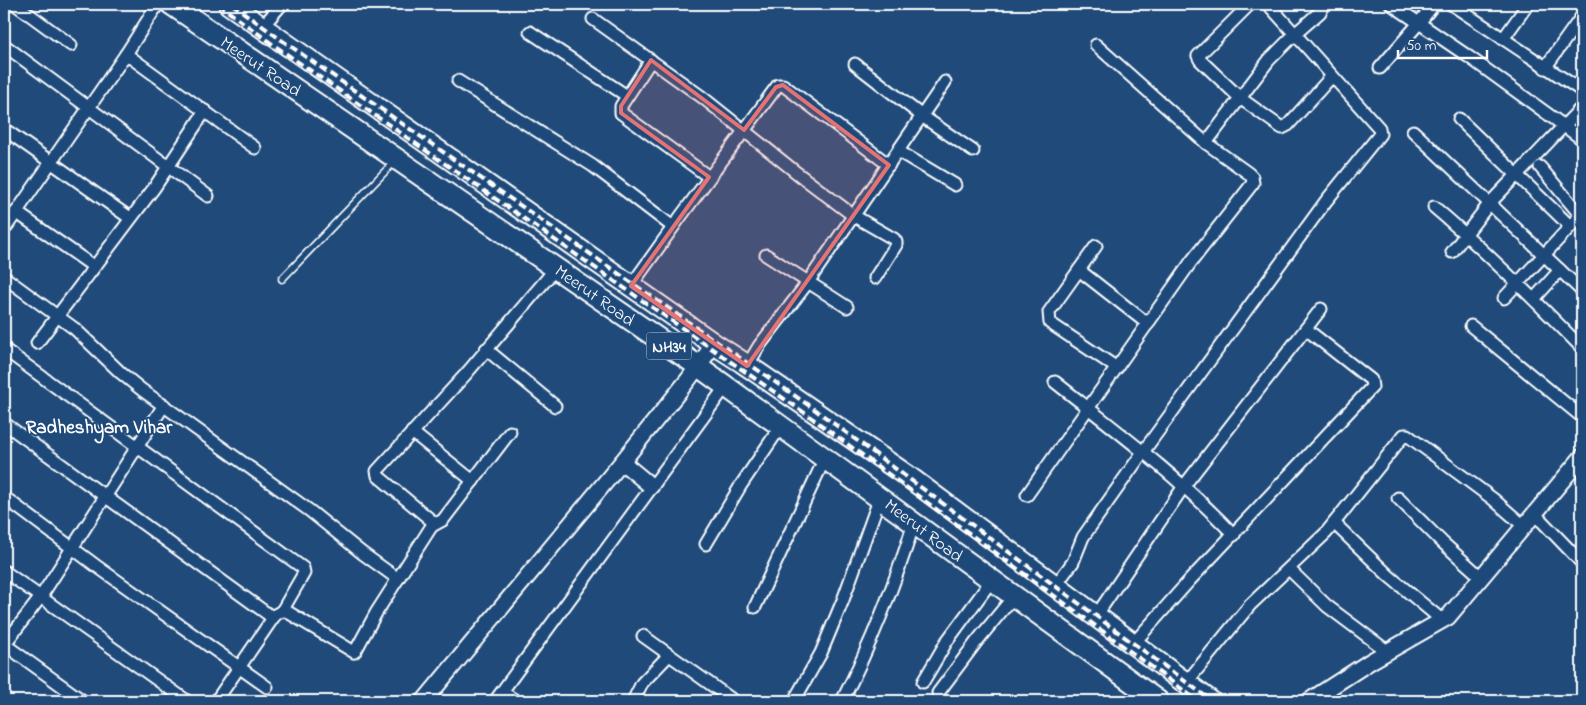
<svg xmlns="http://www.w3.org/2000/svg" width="1586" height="705" viewBox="0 0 1586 705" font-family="'Indie Flower',sans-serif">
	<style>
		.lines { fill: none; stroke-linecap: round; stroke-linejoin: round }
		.lane-casing { stroke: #fff; stroke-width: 9 }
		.street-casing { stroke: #fff; stroke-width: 15 }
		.secondary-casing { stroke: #fff; stroke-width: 19 }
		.highway-casing { stroke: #fff; stroke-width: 24 }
		.lane { stroke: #1f4a7a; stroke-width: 5.5 }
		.street { stroke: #1f4a7a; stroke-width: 11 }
		.secondary { stroke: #1f4a7a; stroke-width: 15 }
		.highway { stroke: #1f4a7a; stroke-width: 20 }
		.rail { stroke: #fff; stroke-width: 4; stroke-dasharray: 8 4; stroke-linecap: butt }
		.marked { fill: #e47373; fill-opacity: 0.2; stroke: #e47373; stroke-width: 4; stroke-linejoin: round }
		.labels { text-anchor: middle; stroke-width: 4; stroke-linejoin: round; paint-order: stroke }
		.shield { fill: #1f4a7a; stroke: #bcc9d7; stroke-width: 1 }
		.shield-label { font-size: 16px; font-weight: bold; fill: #fff }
		.street-label { font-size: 18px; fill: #fff; stroke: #1f4a7a }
		.neighbourhood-label { font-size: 19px; font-weight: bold; fill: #fff; stroke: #1f4a7a }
	</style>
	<rect width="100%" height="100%" fill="#1f4a7a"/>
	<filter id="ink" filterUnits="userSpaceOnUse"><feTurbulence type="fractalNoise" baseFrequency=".02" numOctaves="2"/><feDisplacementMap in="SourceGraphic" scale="10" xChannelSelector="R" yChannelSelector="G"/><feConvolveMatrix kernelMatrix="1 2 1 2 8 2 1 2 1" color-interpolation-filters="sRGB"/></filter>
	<g filter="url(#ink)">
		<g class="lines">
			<defs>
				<polyline id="lane" points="282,279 395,161"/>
				<g id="street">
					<polyline points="15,4 71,45"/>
					<polyline points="1250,4 1198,56 1200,60 1240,98 1282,128 1288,125 1332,76"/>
					<polyline points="1391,4 1469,57 1582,139"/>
					<polyline points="1451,4 1582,91"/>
					<polyline points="593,19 702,97 797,173 854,216 894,239 896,242 896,245 875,278"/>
					<polyline points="262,27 282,4"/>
					<polyline points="530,32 627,96"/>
					<polyline points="1503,39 1528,4"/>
					<polyline points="4,45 208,196"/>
					<polyline points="126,54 255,148"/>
					<polyline points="651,60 621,106 621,113 709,177"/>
					<polyline points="855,64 922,116 973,151"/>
					<polyline points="1380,68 1419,23 1434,4"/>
					<polyline points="1545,68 1582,16"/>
					<polyline points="458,81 593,166 673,227"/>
					<polyline points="1459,119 1570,226"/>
					<polyline points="4,129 130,218"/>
					<polyline points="1413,131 1582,291"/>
					<polyline points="1206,143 1269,60 1295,34 1320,12 1322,9 1322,4"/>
					<polyline points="898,151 955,185"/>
					<polyline points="1540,167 1582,217"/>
					<path d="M 1434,207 C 1486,251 1534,299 1582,348"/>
					<polyline points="16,212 93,266"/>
					<polyline points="4,230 126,54 158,4"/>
					<polyline points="1096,246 1049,312 1050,323 1117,368"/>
					<polyline points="1452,252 1489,204 1582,107"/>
					<polyline points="766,255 847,307"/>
					<polyline points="1079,270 1148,324"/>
					<polyline points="4,277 75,329 121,373 142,390 310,511 362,553 398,579"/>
					<polyline points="631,286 681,216 778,85 783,85 889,165"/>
					<polyline points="1504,298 1581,215"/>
					<polyline points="1534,299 1560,270"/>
					<polyline points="1471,326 1582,417"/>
					<polyline points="37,343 154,188 205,111"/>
					<polyline points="4,349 303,568 304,573 282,611"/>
					<polyline points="486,349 555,406"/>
					<polyline points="747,366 759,346 806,285 945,82"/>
					<path d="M 1055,382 C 1117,431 1180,478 1234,535"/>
					<polyline points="4,423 269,615 273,616 282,611 286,611 354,652 356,650 376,613 433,524 432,521 378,476 377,471 466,374 556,268"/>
					<polyline points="412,432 473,481"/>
					<polyline points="1027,495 1191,262 1253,183 1252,177 1248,173 1206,143 1096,45"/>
					<polyline points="4,497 95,565 267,687"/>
					<polyline points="1398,498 1442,542 1482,578"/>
					<polyline points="1535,514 1582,563"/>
					<polyline points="1334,523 1389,576 1443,621"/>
					<polyline points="432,526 443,520 510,432"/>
					<polyline points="706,544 741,485 781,426"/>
					<polyline points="1289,569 1327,606 1387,651"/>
					<polyline points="4,571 187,701"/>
					<polyline points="1055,586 1073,562 1083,537 1143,452 1326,201 1380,134 1379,128 1268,4"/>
					<polyline points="755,607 825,458"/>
					<polyline points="1096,616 1184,486 1321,309"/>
					<polyline points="643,636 734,701"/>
					<polyline points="4,644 83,701"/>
					<polyline points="1133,644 1189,581 1372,387 1371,380 1306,329"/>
					<polyline points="4,645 40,598 164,405"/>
					<polyline points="923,682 947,641 992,580"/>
					<polyline points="1186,683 1250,605 1326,533 1404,435 1407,435 1493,499 1525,527"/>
					<polyline points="502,692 516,701"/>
					<polyline points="938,693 977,641 1014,596"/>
					<polyline points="795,699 821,653 843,600 880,497"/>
					<polyline points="216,701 275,615"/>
					<polyline points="495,701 726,386"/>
					<polyline points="633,701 642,683 669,655"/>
					<path d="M 842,701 C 871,644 895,584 914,523"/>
				</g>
				<g id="secondary">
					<polyline points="622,462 651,486"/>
					<polyline points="424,701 622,462 688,380 714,344"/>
					<polyline points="1309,701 1371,661 1448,617 1582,457"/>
				</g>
				<g id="highway">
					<polyline points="171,4 698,366 1158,701"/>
					<polyline points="229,4 714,344 742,362 909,477 1210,701"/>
				</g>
			</defs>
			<use href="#lane" class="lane-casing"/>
			<use href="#street" class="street-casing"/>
			<use href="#secondary" class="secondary-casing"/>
			<use href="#highway" class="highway-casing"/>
			<use href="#lane" class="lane"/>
			<use href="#street" class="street"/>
			<use href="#secondary" class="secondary"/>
			<use href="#highway" class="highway"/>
			<g class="rail">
				<polyline points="218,4 275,46 809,416 1198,701"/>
				<polyline points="232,4 280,39 814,409 1212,701"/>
			</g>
		</g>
	</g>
	<path class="marked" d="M 651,60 L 744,130 L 776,87 L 783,85 L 889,165 L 747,366 L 631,286 L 709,177 L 621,113 L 621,106 Z"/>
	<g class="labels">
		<rect class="shield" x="646.5" y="332.5" width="45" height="27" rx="4"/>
		<g class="shield-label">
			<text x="669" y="352">NH34</text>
		</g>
		<g class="street-label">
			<text transform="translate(261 66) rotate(34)" y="6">Meerut Road</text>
			<text transform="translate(595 295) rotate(35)" y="6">Meerut Road</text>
			<text transform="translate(924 530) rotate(37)" y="6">Meerut Road</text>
		</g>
		<g class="neighbourhood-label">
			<text x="99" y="433">Radheshyam Vihar</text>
		</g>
	</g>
	<rect width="1586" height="705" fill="none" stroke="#1f4a7a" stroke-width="20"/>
	<rect x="10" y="10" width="1566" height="685" fill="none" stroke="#fff" stroke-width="2" filter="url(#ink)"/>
	<path d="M1398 50v8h89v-8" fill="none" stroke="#ffffff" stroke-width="2.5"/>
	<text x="1406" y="50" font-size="15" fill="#ffffff" stroke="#1f4a7a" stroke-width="4" paint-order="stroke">50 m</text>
</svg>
